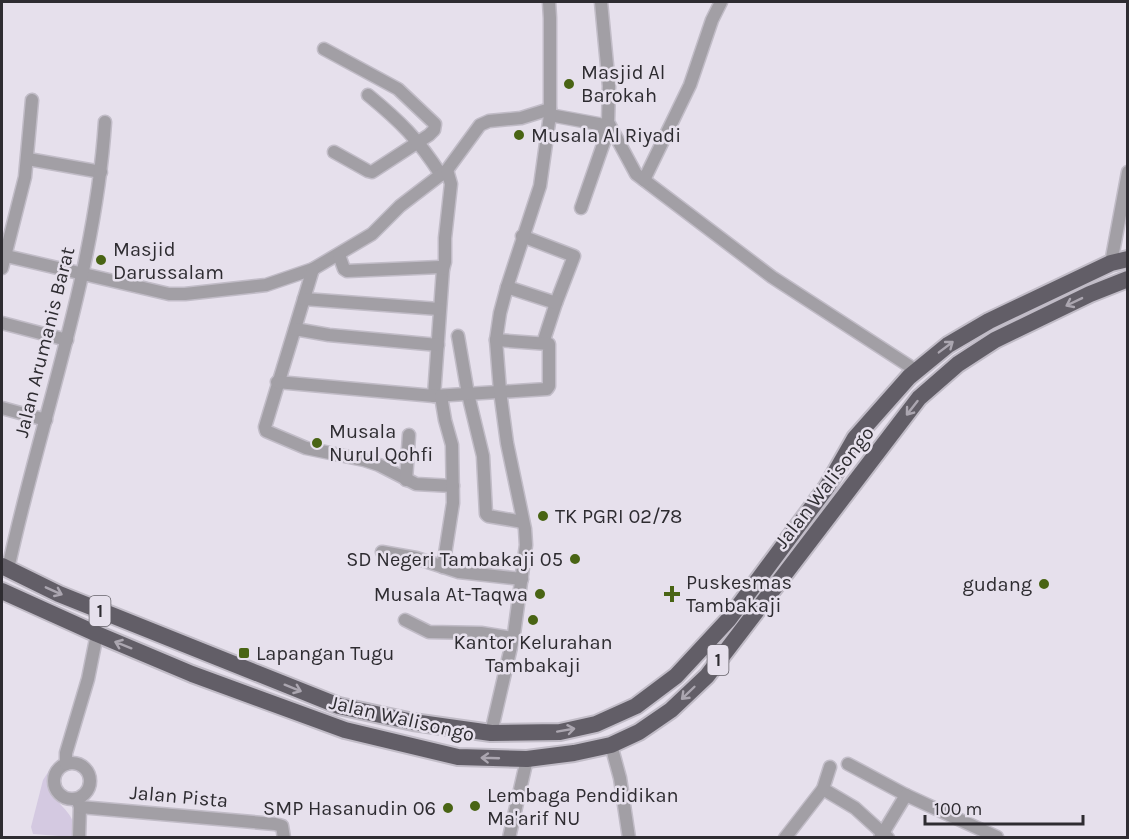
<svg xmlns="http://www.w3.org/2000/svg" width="1129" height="839" viewBox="0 0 1129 839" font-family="Karla,sans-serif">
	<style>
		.green { fill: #d4c9e1 }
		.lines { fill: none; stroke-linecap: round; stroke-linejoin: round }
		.minor-casing { stroke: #c1bcc7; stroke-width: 15 }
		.trunk-casing { stroke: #c1bcc7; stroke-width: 20 }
		.minor { stroke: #a29fa5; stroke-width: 12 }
		.trunk { stroke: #625e67; stroke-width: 16 }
		.oneway { stroke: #aba6b0 }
		.poi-dot { fill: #496414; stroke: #e6e0ec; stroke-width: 2 }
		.labels { text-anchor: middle; stroke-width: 5; stroke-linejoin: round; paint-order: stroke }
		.shield { fill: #e6e0ec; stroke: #656269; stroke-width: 1.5 }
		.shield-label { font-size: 18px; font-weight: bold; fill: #2e2c31 }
		.poi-label { font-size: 20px; fill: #2e2c31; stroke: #e6e0ec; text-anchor: start }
		.street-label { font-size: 20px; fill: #2e2c31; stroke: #e6e0ec }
	</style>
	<rect width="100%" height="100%" fill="#e6e0ec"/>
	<path class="green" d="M 50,769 C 50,775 50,783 52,789 C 57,809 80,813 72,837 L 33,834 L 31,827 L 43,780 Z"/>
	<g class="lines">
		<defs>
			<g id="minor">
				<polyline points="601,2 609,86 608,122 636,174 772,277 917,371"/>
				<polyline points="324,49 398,89 435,124 434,130 429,135 372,172 368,171 334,152"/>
				<path d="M 368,95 C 401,122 418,139 441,175"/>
				<polyline points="550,115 604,125 604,142 581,208"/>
				<polyline points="28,159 101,172"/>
				<polyline points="644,180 690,85 712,20 721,2"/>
				<polyline points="522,236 574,256 556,303 543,343"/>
				<polyline points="2,255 169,294 185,294 266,285 313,269 372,234 400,206 447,170 480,125 489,121 521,118 550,109"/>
				<polyline points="339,255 344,269 347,271 440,267 443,269 434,396"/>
				<polyline points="1111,263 1128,172"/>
				<polyline points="2,268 25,177 32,100"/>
				<polyline points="313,269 265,427 266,431 306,448 364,460 379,465 416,484 453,486"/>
				<polyline points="443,269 445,262 445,238 451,184 447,170"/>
				<polyline points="507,287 556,303"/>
				<polyline points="304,299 439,309"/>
				<polyline points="2,323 67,340"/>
				<polyline points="295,329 329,335 438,345"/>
				<polyline points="458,336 468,394 483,456 486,514 488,516 523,522"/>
				<polyline points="277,382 434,396 547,389 549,386 549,344 496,340"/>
				<polyline points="441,396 445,420 452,445 453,503 443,567"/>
				<polyline points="2,408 46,420"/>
				<polyline points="406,480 409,435"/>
				<polyline points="382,552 416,558 459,572 522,579"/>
				<path d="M 8,569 C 40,420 95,275 105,122"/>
				<polyline points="405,620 429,632 481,633 513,638"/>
				<polyline points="491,733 514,634 526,545 525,529 507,443 500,391 496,340 500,313 507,287 540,186 550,115 550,18 549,2"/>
				<polyline points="611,745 620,778 629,838"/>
				<circle cx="72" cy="781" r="18"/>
				<polyline points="66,764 66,753 88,679 97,634"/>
				<polyline points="848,764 906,795 997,837"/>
				<polyline points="823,789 855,808 888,838"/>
				<polyline points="77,799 80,807 79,838"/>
				<polyline points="80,807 275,824 282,826 284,838"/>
				<polyline points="509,838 527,759"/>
				<polyline points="785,838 823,789 830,767"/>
				<polyline points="880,838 906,795"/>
			</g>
			<g id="trunk">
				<polyline points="2,566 59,594 339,706 413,722 491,733 560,732 596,724 636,706 676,676 729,619 827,487 855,438 909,377 948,345 989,321 1111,263 1128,259"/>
				<polyline points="2,591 97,634 192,674 345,730 458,757 527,759 574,753 611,745 639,732 671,710 707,676 919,398 958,364 995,340 1090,294 1128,279"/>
			</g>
		</defs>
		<use href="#minor" class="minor-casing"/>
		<use href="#trunk" class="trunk-casing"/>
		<use href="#minor" class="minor"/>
		<use href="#trunk" class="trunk"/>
	</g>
	<defs><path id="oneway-shaft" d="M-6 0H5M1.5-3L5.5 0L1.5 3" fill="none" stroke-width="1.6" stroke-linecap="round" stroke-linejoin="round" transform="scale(1.5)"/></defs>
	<g class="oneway">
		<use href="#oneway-shaft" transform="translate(1074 302) rotate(154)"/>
		<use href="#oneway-shaft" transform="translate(946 347) rotate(-37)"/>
		<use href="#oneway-shaft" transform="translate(912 408) rotate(128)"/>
		<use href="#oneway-shaft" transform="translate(54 591) rotate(24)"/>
		<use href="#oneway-shaft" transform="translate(123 645) rotate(-158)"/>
		<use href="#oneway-shaft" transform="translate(293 688) rotate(22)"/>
		<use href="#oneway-shaft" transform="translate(688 693) rotate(136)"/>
		<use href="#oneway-shaft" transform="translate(566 730) rotate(-10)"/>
		<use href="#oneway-shaft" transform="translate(490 758) rotate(-178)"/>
	</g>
	<g class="poi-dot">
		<circle cx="569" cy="84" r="6"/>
		<circle cx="519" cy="135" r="6"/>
		<circle cx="101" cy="260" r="6"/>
		<circle cx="317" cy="443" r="6"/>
		<circle cx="543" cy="516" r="6"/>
		<circle cx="575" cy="559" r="6"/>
		<circle cx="1044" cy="584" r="6"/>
		<circle cx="540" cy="594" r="6"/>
		<path d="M669 585h6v6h6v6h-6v6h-6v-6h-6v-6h6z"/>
		<circle cx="533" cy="620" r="6"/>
		<rect x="238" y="647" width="12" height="12" rx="3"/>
		<circle cx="475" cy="806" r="6"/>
		<circle cx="448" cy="808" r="6"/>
	</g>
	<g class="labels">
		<g class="shield">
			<rect x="89.5" y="596" width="21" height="30" rx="4.5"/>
			<rect x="707.5" y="645" width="21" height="30" rx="4.5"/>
		</g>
		<g class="shield-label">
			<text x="100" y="617">1</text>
			<text x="718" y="666">1</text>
		</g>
		<g class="poi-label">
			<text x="581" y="79">Masjid Al<tspan x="581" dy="23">Barokah</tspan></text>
			<text x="531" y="142">Musala Al Riyadi</text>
			<text x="113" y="256">Masjid<tspan x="113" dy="23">Darussalam</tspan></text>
			<text x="329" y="438">Musala<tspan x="329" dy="23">Nurul Qohfi</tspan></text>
			<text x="555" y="523">TK PGRI 02/78</text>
			<text x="563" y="566" text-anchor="end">SD Negeri Tambakaji 05</text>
			<text x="686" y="589">Puskesmas<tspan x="686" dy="23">Tambakaji</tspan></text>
			<text x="1032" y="591" text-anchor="end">gudang</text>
			<text x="528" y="601" text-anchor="end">Musala At-Taqwa</text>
			<text x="533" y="649" text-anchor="middle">Kantor Kelurahan<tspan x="533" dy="23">Tambakaji</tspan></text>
			<text x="256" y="660">Lapangan Tugu</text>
			<text x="487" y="802">Lembaga Pendidikan<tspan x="487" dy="23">Ma'arif NU</tspan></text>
			<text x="436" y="815" text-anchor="end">SMP Hasanudin 06</text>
		</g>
		<g class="street-label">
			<text transform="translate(44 342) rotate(-76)" y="7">Jalan Arumanis Barat</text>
			<text transform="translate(824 487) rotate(-52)" y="7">Jalan Walisongo</text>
			<text transform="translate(402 718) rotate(13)" y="7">Jalan Walisongo</text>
			<text transform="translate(179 796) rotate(5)" y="7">Jalan Pista</text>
		</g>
	</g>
	<rect width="1129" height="839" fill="none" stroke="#2e2c31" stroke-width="6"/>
	<path d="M925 815v9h158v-9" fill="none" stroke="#2e2c31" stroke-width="3"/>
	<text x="934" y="815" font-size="18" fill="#2e2c31" stroke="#e6e0ec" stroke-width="4.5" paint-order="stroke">100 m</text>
</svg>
